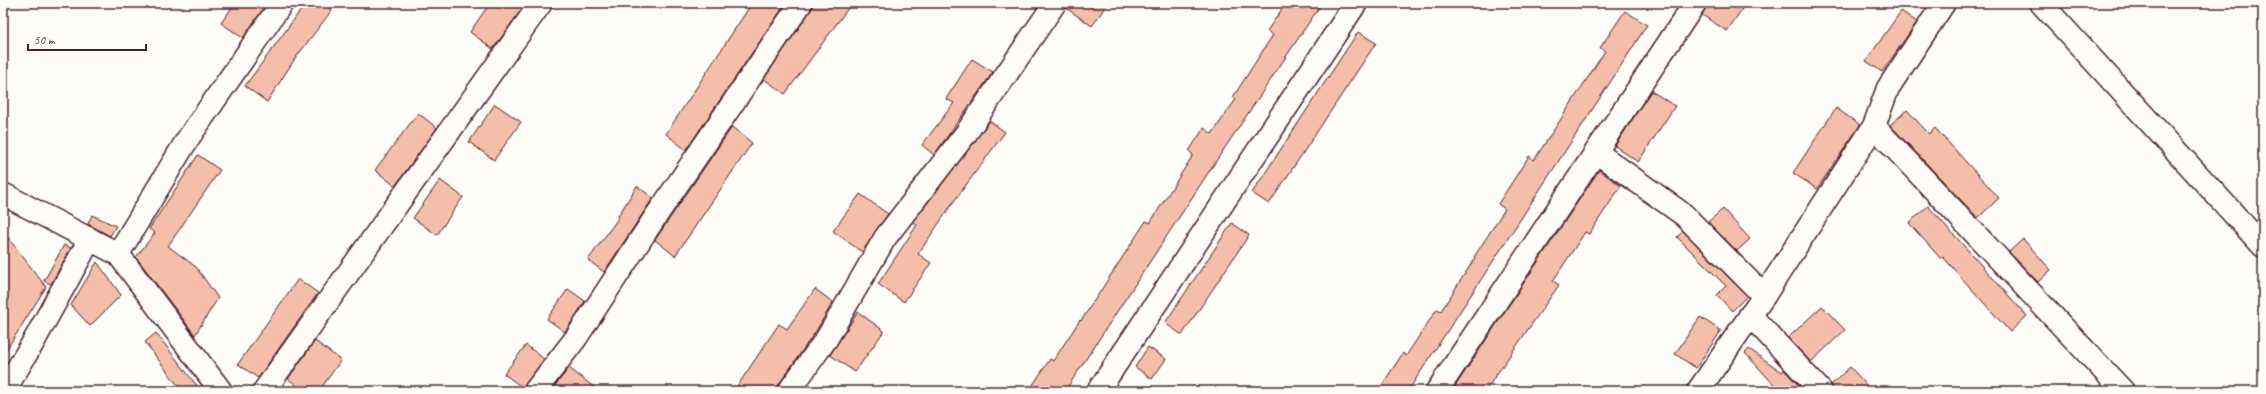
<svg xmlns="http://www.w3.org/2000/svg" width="2266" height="394" viewBox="0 0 2266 394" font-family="Caveat,sans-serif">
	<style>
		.building { fill: #f5beaa; stroke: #4a1f2b }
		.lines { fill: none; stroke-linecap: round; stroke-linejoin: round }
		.minor-casing { stroke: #4a1f2b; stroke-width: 25 }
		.minor { stroke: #fdfcf7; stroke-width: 22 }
	</style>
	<rect width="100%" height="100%" fill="#fdfcf7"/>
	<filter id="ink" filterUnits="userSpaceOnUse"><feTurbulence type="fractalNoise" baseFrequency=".025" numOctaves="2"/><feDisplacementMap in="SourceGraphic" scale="8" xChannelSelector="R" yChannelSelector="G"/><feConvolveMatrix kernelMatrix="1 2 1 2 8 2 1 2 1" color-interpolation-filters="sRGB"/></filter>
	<g filter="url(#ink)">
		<g class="building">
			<polygon points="235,3 267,3 243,38 221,23"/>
			<polygon points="306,3 323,3 332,10 294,60 267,102 245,86"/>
			<polygon points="490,3 526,3 493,49 470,32"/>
			<polygon points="752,3 786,3 686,150 666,134"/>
			<polygon points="813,3 852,3 785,94 764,79 811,10"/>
			<polygon points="1067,3 1108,3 1092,26 1066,8"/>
			<polygon points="1286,3 1322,3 1212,167 1065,391 1029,391 1050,359 1053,361 1080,320 1081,321 1146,221 1150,223 1193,155 1189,151 1204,128 1212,134 1236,99 1233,97 1273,35 1267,31"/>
			<polygon points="1707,3 1734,3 1742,9 1727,31 1702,15"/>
			<polygon points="1625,11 1647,25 1613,78 1408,391 1378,391 1403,353 1406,356 1437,309 1441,311 1475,258 1474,257 1505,209 1498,204 1529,156 1534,160 1561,119 1605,51 1600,48"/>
			<polygon points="1901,11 1917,22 1882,72 1866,61"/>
			<polygon points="1358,32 1376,43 1269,204 1252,193"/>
			<polygon points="972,59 993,72 934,155 922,145 954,103 946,99"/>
			<polygon points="1651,91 1675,106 1638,162 1615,146"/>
			<polygon points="495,104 521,122 494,160 469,142"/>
			<polygon points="1836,108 1860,125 1817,189 1793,173"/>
			<polygon points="1907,110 1929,134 1935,128 1999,198 1978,218 1890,125"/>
			<polygon points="418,113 437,128 395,186 375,170"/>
			<polygon points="990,121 1005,132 952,204 918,254 931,263 904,302 878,284 917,225 913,222"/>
			<polygon points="732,127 752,143 675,256 655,240"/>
			<polygon points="198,155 220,170 168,246 196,267 218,298 195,335 136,257 155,233 149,229"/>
			<polygon points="1599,170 1621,186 1589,234 1585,232 1553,281 1559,285 1485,391 1452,391"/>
			<polygon points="440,180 463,197 437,235 413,218"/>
			<polygon points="637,186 653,198 604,272 588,260 619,217 618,216"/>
			<polygon points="860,194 888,214 862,252 833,231"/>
			<polygon points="1928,206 2027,316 2010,332 1943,257 1941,259 1909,223"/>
			<polygon points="1723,209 1750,239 1737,251 1708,222"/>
			<polygon points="92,215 116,226 110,236 88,224"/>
			<polygon points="1232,223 1249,235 1182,335 1165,323"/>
			<polygon points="3,231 46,287 3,355"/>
			<polygon points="1683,231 1747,296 1732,311 1717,295 1726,286 1677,237"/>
			<polygon points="2023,239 2051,270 2038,282 2009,252"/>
			<polygon points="64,245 71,248 51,284 44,281"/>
			<polygon points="97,262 121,295 90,326 71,305"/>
			<polygon points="298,279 318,293 258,378 238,364"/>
			<polygon points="568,289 585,301 565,332 547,319"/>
			<polygon points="815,289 833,302 816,331 779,384 777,391 734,391 779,324 787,329"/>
			<polygon points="1822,306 1845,330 1811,362 1788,338"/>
			<polygon points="858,312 884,331 855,372 830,355"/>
			<polygon points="1700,317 1721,331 1696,368 1675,354"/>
			<polygon points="156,333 201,391 182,391 145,342"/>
			<polygon points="315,341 341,360 319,391 305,391 288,379"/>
			<polygon points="526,345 544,359 523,388 504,374"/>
			<polygon points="1148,347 1166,359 1152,379 1135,367"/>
			<polygon points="1749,349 1782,372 1784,370 1804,391 1780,391 1745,353"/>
			<polygon points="1850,367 1872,391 1833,391 1831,385"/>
			<polygon points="569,368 599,391 551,391"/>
		</g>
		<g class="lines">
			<defs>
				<g id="minor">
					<polyline points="2041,3 2263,246"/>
					<polyline points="1874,126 2123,391"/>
					<polyline points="1596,152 1684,215 1764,296"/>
					<polyline points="3,194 118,254 221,391"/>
					<polyline points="118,254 187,140 282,3"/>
					<polyline points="1750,315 1821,391"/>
					<polyline points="4,391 34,341 90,239"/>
					<polyline points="264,391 541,3"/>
					<polyline points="535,391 576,338 656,216 801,3"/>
					<polyline points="789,391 827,338 885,238 967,132 1055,3"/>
					<polyline points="1098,391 1356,3"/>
					<polyline points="1437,391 1695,3"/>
					<polyline points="1698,391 1764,296 1874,126 1888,88 1944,3"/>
				</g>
			</defs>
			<use href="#minor" class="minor-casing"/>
			<use href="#minor" class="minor"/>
		</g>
	</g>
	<rect width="2266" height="394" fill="none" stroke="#fdfcf7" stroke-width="16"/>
	<rect x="8" y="8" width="2250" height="378" fill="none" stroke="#4a1f2b" stroke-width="1.5" filter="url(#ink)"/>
	<path d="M28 44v6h118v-6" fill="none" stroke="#4a1f2b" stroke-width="2"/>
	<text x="34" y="44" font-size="12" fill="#4a1f2b" stroke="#fdfcf7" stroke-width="3" paint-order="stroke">50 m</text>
</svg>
